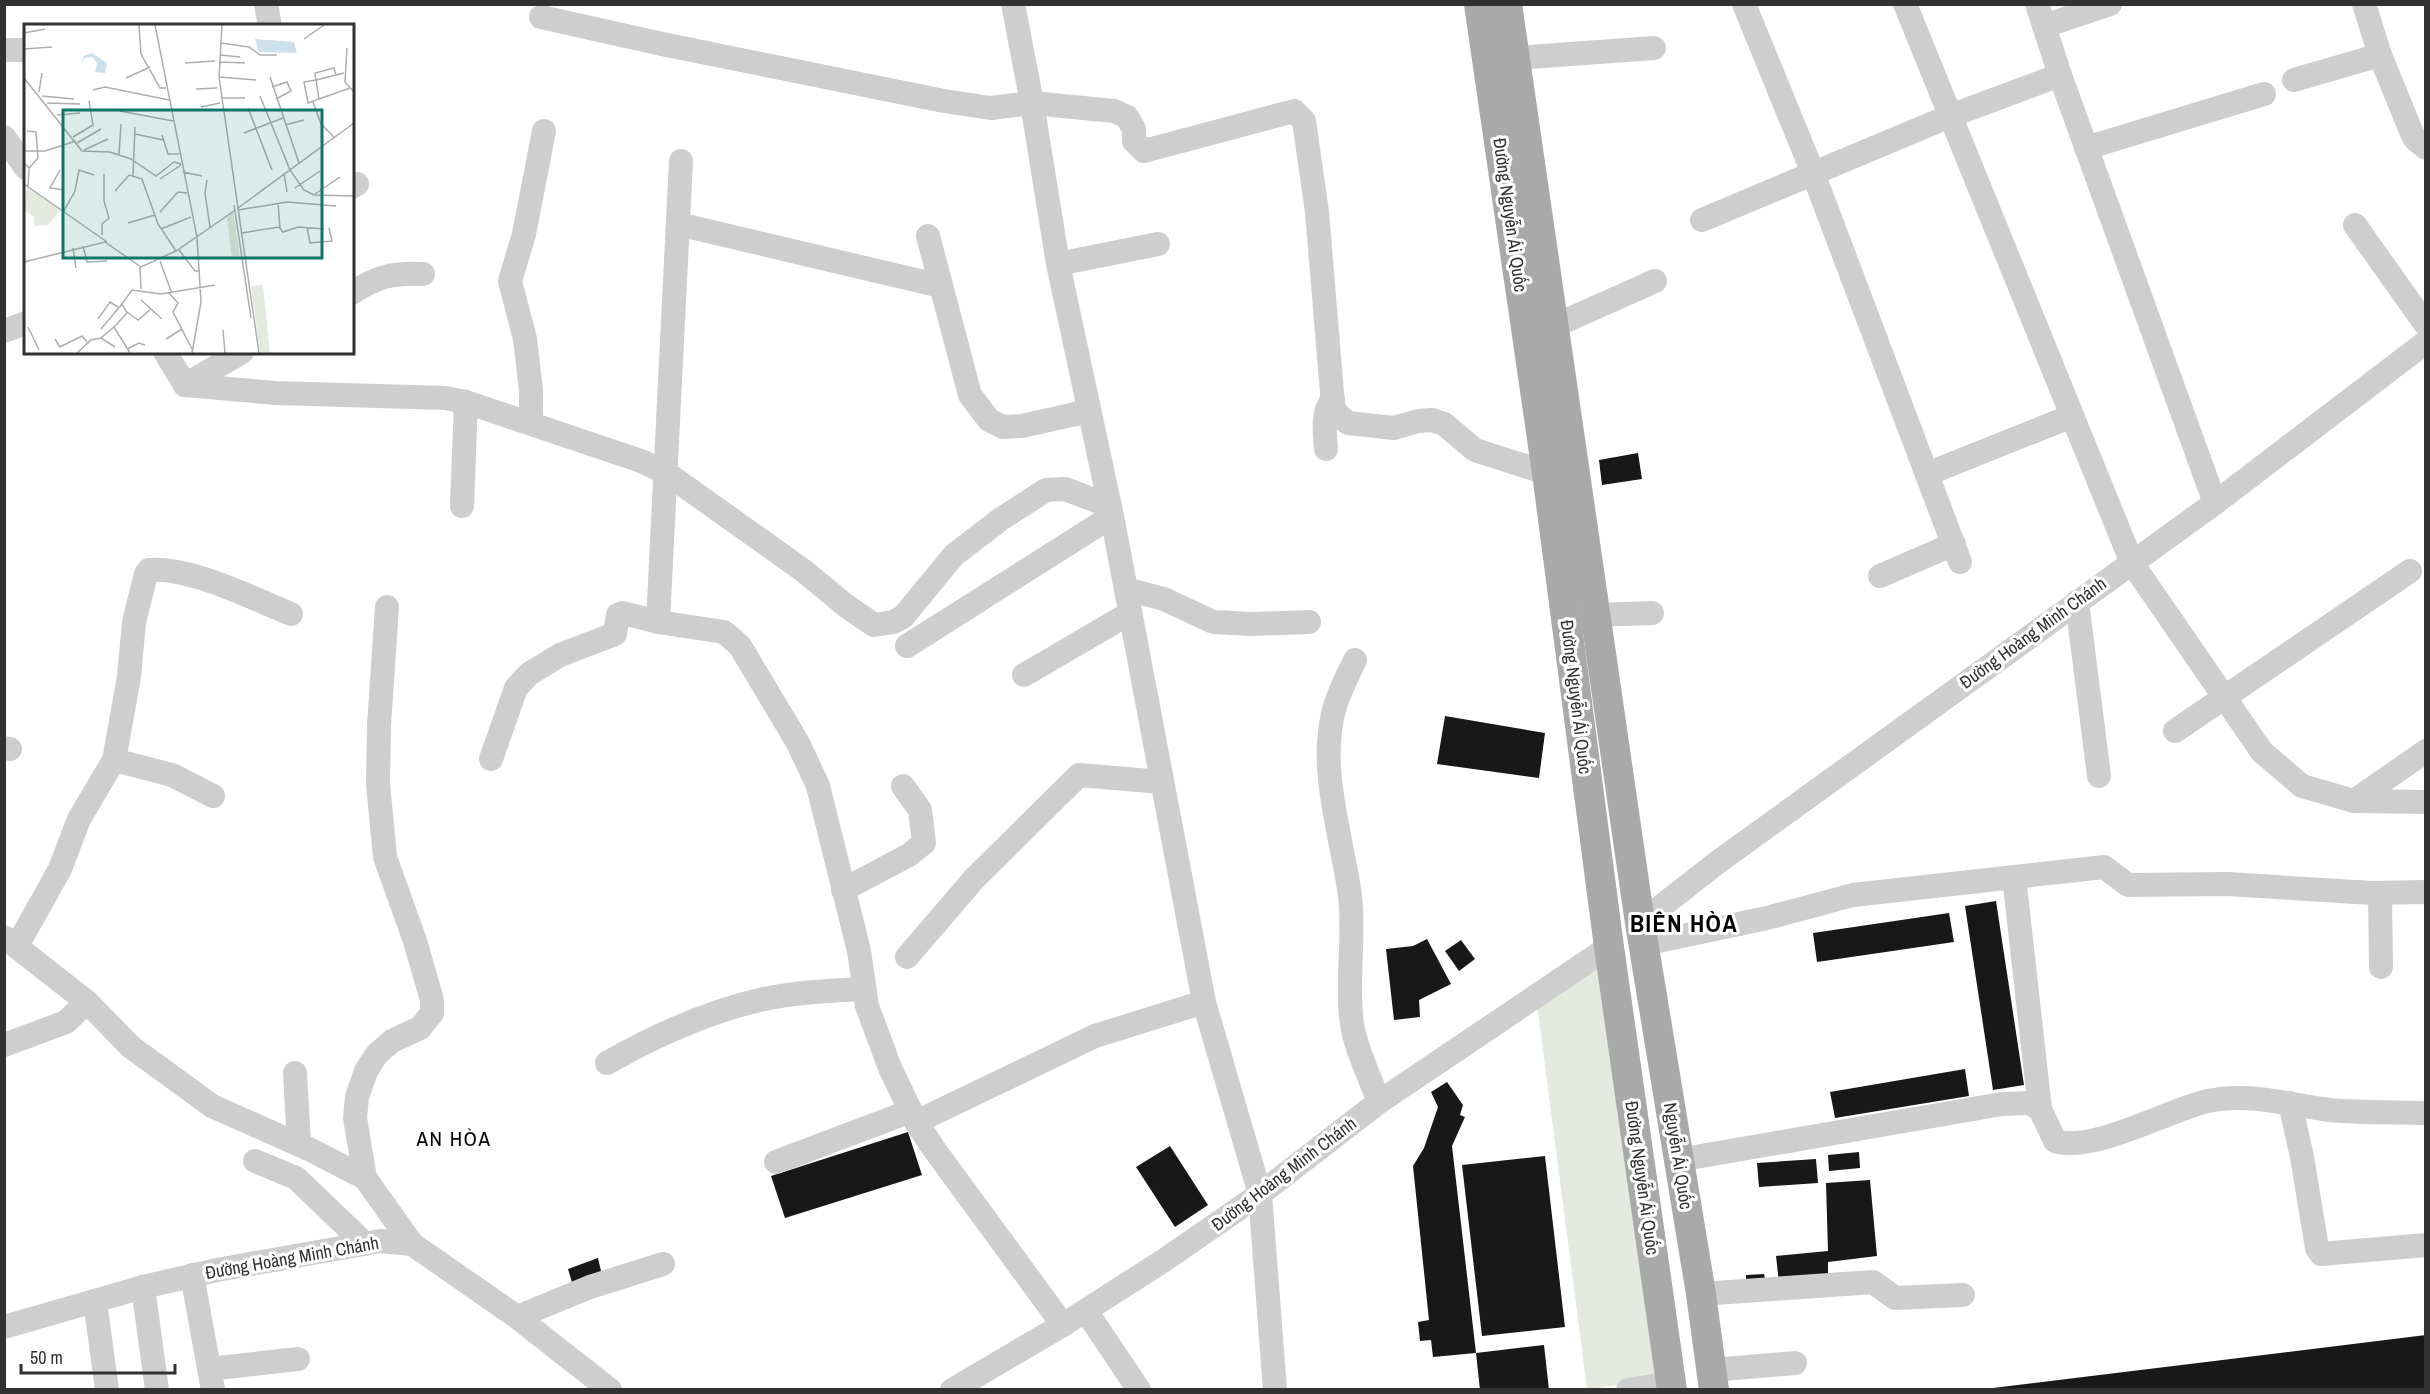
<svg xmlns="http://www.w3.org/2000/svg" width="2430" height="1394" viewBox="0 0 2430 1394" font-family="'Archivo Narrow',sans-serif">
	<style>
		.grass { fill: #e4eadd }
		.building { fill: #181818 }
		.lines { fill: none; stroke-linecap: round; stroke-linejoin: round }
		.minor { stroke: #cecece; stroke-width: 24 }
		.major { stroke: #a9a9a9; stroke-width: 30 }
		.labels { text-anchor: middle; stroke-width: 6; stroke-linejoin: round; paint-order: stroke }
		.street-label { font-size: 18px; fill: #313131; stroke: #fff }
		.quarter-label { font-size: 21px; letter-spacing: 1.5px; fill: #000; stroke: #fff }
		.district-label { font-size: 24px; font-weight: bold; letter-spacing: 1.5px; fill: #000; stroke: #fff }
		.inset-road { fill: none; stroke: #adadad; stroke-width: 1.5 }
		.view { fill: #0f766e; fill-opacity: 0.15; stroke: #0f766e; stroke-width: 3 }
		.inset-edge { fill: none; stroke: #313131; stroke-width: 3 }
	</style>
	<rect width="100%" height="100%" fill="#fff"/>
	<polygon class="grass" points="1599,962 1659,1380 1587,1389 1537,1004"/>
	<g class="building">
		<polygon points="1638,453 1642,479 1602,485 1599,460"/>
		<polygon points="1445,716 1545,733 1539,778 1437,764"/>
		<polygon points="1996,901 2024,1085 1993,1090 1965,906"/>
		<polygon points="1949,913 1954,942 1817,962 1813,933"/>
		<polygon points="1427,939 1451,984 1419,1000 1420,1017 1394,1020 1386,949 1413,946"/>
		<polygon points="1461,940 1475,959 1459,971 1445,951"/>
		<polygon points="1965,1069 1969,1096 1835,1118 1830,1092"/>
		<polygon points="1447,1082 1463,1105 1460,1115 1465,1117 1452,1146 1476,1353 1433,1357 1431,1340 1420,1341 1418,1322 1429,1320 1413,1166 1424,1148 1438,1107 1431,1092"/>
		<polygon points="908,1132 922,1175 785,1218 771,1176"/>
		<polygon points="1170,1146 1208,1205 1175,1227 1136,1167"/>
		<polygon points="1859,1152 1860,1168 1829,1171 1828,1155"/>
		<polygon points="1545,1156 1565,1327 1482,1336 1462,1165"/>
		<polygon points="1816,1159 1818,1183 1759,1187 1757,1163"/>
		<polygon points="1870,1180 1877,1256 1828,1262 1828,1280 1779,1283 1776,1256 1828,1251 1826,1183"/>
		<polygon points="598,1258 602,1275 573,1286 568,1269"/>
		<polygon points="1764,1274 1765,1278 1746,1286 1746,1275"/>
		<polygon points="2426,1335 2426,1390 1993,1390 1993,1388"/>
		<polygon points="1544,1345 1549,1390 1480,1390 1476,1353"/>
	</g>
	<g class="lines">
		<g class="minor">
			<polyline points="266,4 270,26"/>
			<polyline points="1013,4 1032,103 1058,264 1112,516 1204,1002 1260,1194 1275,1390"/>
			<polyline points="1744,4 1813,173 1960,562"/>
			<polyline points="1905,4 2132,563 2262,752 2302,786 2354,801 2426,802"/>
			<polyline points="2037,4 2060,75 2215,503"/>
			<polyline points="2364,4 2380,55 2411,131 2415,139 2426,148"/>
			<polyline points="541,17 662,44 944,101 991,108 1032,103 1114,111 1127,117 1134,129 1134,141 1144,151 1294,111 1304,121 1317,212 1333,405 1337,414 1348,423 1394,428 1418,421 1432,420 1444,424 1475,450 1547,473"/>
			<polyline points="2044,26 2110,4"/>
			<polyline points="4,50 26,50"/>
			<polyline points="1515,58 1654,48"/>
			<polyline points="2294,80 2380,55"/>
			<polyline points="4,137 26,168"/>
			<polyline points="2086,148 2264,94"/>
			<polyline points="352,187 357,184"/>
			<polyline points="1702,220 1950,116 2060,75"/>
			<polyline points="678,224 941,286"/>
			<polyline points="2355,225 2426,325"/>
			<polyline points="928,236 970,395 989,420 1003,427 1022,426 1089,411"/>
			<polyline points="1058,264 1158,244"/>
			<path d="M 352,293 C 378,276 392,273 423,274"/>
			<polyline points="1554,326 1655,281"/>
			<polyline points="4,331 26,323"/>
			<polyline points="165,352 185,385"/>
			<polyline points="185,385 275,393 445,398 466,402 641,461 665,472 804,571 845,605 874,625 893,622 903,617 954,555 1001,519 1046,490 1065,489 1110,506"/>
			<polyline points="185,385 242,352"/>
			<polyline points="531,423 531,390 525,339 510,281 524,234 544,131"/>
			<path d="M 1326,449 C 1325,431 1321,414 1333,399"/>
			<polyline points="1927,474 2072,416"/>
			<polyline points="462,506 466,402"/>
			<polyline points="1880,576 1954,544"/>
			<polyline points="1126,589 1164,599 1213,622 1253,624 1309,622"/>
			<polyline points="2077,602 2099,776"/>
			<polyline points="1595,615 1652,613"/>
			<polyline points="658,622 681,161"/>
			<polyline points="907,646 1112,516"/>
			<path d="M 1355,660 C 1348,675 1340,690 1335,706 C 1317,767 1342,835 1350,896 C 1355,939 1346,982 1352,1024 C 1355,1047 1371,1080 1379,1102"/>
			<polyline points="1024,675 1130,613"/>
			<polyline points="2175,731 2410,571"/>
			<polyline points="4,748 10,749"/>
			<polyline points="491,759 516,688 529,674 560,655 615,634 618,615 623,613 658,622 724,632 740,646 798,743 818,786 859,951 867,1006 890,1068 916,1122 934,1149 1063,1325"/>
			<polyline points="114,760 172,775 213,796"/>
			<polyline points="2354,801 2426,751"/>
			<path d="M 2014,877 L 2040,1109 L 2055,1141 C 2093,1153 2168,1110 2208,1101 C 2249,1092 2289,1105 2330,1110 C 2361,1113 2394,1112 2426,1113"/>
			<polyline points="843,890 909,855 924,843 920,810 903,786"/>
			<polyline points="2380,893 2381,967"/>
			<polyline points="1640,923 1718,862 2215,503 2426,342"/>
			<polyline points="4,937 87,1002 131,1047 212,1106 313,1151 365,1178 412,1244"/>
			<polyline points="1644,944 1767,918 1853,895 2104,867 2128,885 2227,884 2372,893 2426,892"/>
			<path d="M 17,946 L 60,869 L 79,819 L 114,760 L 129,677 L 134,622 L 146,574 L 149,570 C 189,566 254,599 291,614"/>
			<polyline points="907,957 974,879 1079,775 1162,782"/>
			<polyline points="4,1045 66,1022 87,1002"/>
			<path d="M 607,1063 C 656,1035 710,1011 764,999 C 797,992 831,991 864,989"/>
			<polyline points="295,1073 299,1144"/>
			<polyline points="2290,1103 2302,1157 2317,1248 2321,1254 2426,1245"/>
			<polyline points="916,1122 1095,1036 1204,1002"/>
			<polyline points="1678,1160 2002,1104 2029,1103 2040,1109"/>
			<polyline points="255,1161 296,1178 365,1244"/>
			<polyline points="776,1162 911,1111"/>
			<polyline points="365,1178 355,1118 357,1097 366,1071 377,1054 392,1041 420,1028 432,1013 432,1000 415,941 385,857 378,784 379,725 387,607"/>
			<polyline points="192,1275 213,1390"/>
			<polyline points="143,1287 157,1390"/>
			<polyline points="1701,1294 1873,1282 1895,1298 1963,1295"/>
			<polyline points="95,1301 107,1390"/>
			<polyline points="1086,1311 1139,1390"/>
			<polyline points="517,1317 590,1287 663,1264"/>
			<polyline points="4,1327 143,1287 217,1270 380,1241 412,1244 517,1317 610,1390"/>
			<polyline points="209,1369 298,1359"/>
			<polyline points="1711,1370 1795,1363"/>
			<polyline points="952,1390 1063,1325 1163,1261 1260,1194 1379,1102 1609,947"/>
			<polyline points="1628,1390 1671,1383"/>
		</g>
		<g class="major">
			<polyline points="1479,4 1547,473 1609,947 1672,1390"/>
			<polyline points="1507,4 1640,923 1701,1294 1714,1390"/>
		</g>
	</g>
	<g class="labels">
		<g class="street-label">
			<text transform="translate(1510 215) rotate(82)" y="6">Đường Nguyễn Ái Quốc</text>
			<text transform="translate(2033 633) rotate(-36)" y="6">Đường Hoàng Minh Chánh</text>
			<text transform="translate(1576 697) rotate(83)" y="6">Đường Nguyễn Ái Quốc</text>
			<text transform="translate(1678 1156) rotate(81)" y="6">Nguyễn Ái Quốc</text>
			<text transform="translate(1284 1174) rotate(-37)" y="6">Đường Hoàng Minh Chánh</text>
			<text transform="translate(1642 1178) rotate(82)" y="6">Đường Nguyễn Ái Quốc</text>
			<text transform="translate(292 1258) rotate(-10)" y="6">Đường Hoàng Minh Chánh</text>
		</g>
		<g class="quarter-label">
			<text x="454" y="1146">AN HÒA</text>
		</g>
		<g class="district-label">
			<text x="1684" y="932">BIÊN HÒA</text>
		</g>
	</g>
	<g transform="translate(24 24)">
		<rect width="330" height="330" fill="#fff"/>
		<path d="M 209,188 L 216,233 L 208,234 L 203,193 ZM 239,261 L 246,329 L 236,329 L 227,262 Z" fill="#e4eadd"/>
		<path d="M 3,162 L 38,185 L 24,201 L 10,202 L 10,193 L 0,186 Z" fill="#e4eadd"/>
		<path d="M 231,15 L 270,18 L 273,29 L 235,28 ZM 68,29 L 83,39 L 81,49 L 71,48 L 73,39 L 68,33 L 60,34 L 58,41 L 59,32 Z" fill="#cde0ed"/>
		<path class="inset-road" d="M 115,1 L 117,30 L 136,64 L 142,64M 131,1 L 173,213 L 177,278 L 168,329M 198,1 L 195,53 L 235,329M 0,9 L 21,5M 280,15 L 300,1M 197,19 L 225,23 L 236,31 L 253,31M 323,24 L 321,58 L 330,68M 0,25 L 28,23M 196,31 L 216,33M 196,38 L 221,39M 161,39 L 191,37M 312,51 L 310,44 L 291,49 L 291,51 L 292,56 L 295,75 L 284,79 L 280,58 L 292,56 L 320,49M 195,53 L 232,56M 246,53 L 275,139M 0,54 L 58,127M 102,54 L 126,43M 248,63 L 263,58 L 267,67 L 252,75M 172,65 L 193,64M 69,66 L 81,63 L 145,76M 15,68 L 18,49M 18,72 L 50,75M 236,72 L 266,146 L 280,166 L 290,171 L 330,172M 198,74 L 221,74M 295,75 L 326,64M 289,78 L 297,100 L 310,113M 23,79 L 56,80M 177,83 L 196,79M 224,84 L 248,146M 96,87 L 149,97M 33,91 L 56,89M 261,101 L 280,96M 3,107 L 12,108 L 14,134 L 5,144M 220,109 L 259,94M 111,110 L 139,116M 138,111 L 144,130 L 155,130M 49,113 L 69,101 L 65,77M 53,119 L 77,105M 60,126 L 84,115M 0,127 L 21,127 L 52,117M 58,127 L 86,128 L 107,135 L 132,152 L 150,138 L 157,140M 95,130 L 97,100M 0,139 L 5,144 L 4,162M 36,146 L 26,164 L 40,166M 159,148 L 178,152M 260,150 L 263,168M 109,152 L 111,103M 136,155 L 157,141M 183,156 L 181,169 L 186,203M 0,160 L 83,218M 271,164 L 296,147M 91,167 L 105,151 L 118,155 L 134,200 L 152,227M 291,170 L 316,153M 254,179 L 256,204M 210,181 L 227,294M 214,184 L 330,99M 214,186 L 263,178 L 312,182M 40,187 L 51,167 L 55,146 L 70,151M 136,188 L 154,168 L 163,169M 104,199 L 131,191M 283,203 L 286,219 L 308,217 L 305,204M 137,205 L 167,193M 218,209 L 255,203 L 259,208 L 274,203 L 300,205M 78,211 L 78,200 L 85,194 L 80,177 L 80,150M 59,222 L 63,238 L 83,237M 49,224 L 52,244M 155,226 L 171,247 L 176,247M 136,237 L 147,267M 0,238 L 81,218 L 117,243 L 152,227 L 210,187M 116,243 L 117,265M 145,269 L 154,279 L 149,288 L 168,325M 117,276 L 138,295M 103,288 L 114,296 L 127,285M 74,295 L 86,278 L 94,283M 4,303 L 15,326M 90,303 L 77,314 L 91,323M 77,305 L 98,280M 199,306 L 201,329M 31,315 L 36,323 L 58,312 L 63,318M 142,315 L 158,305M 103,325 L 115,319 L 121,321M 53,329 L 67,316 L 77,314M 106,329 L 90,303 L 103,289 L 98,280 L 108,266 L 137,270 L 191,261"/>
		<path class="view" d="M 39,86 L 298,86 L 298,234 L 39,234 Z"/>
		<rect width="330" height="330" class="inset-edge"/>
	</g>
	<rect width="2430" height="1394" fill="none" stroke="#313131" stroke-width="12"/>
	<path d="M21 1364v9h154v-9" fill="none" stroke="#313131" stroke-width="3"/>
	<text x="30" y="1364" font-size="18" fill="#313131" stroke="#ffffff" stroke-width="4.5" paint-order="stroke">50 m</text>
</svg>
